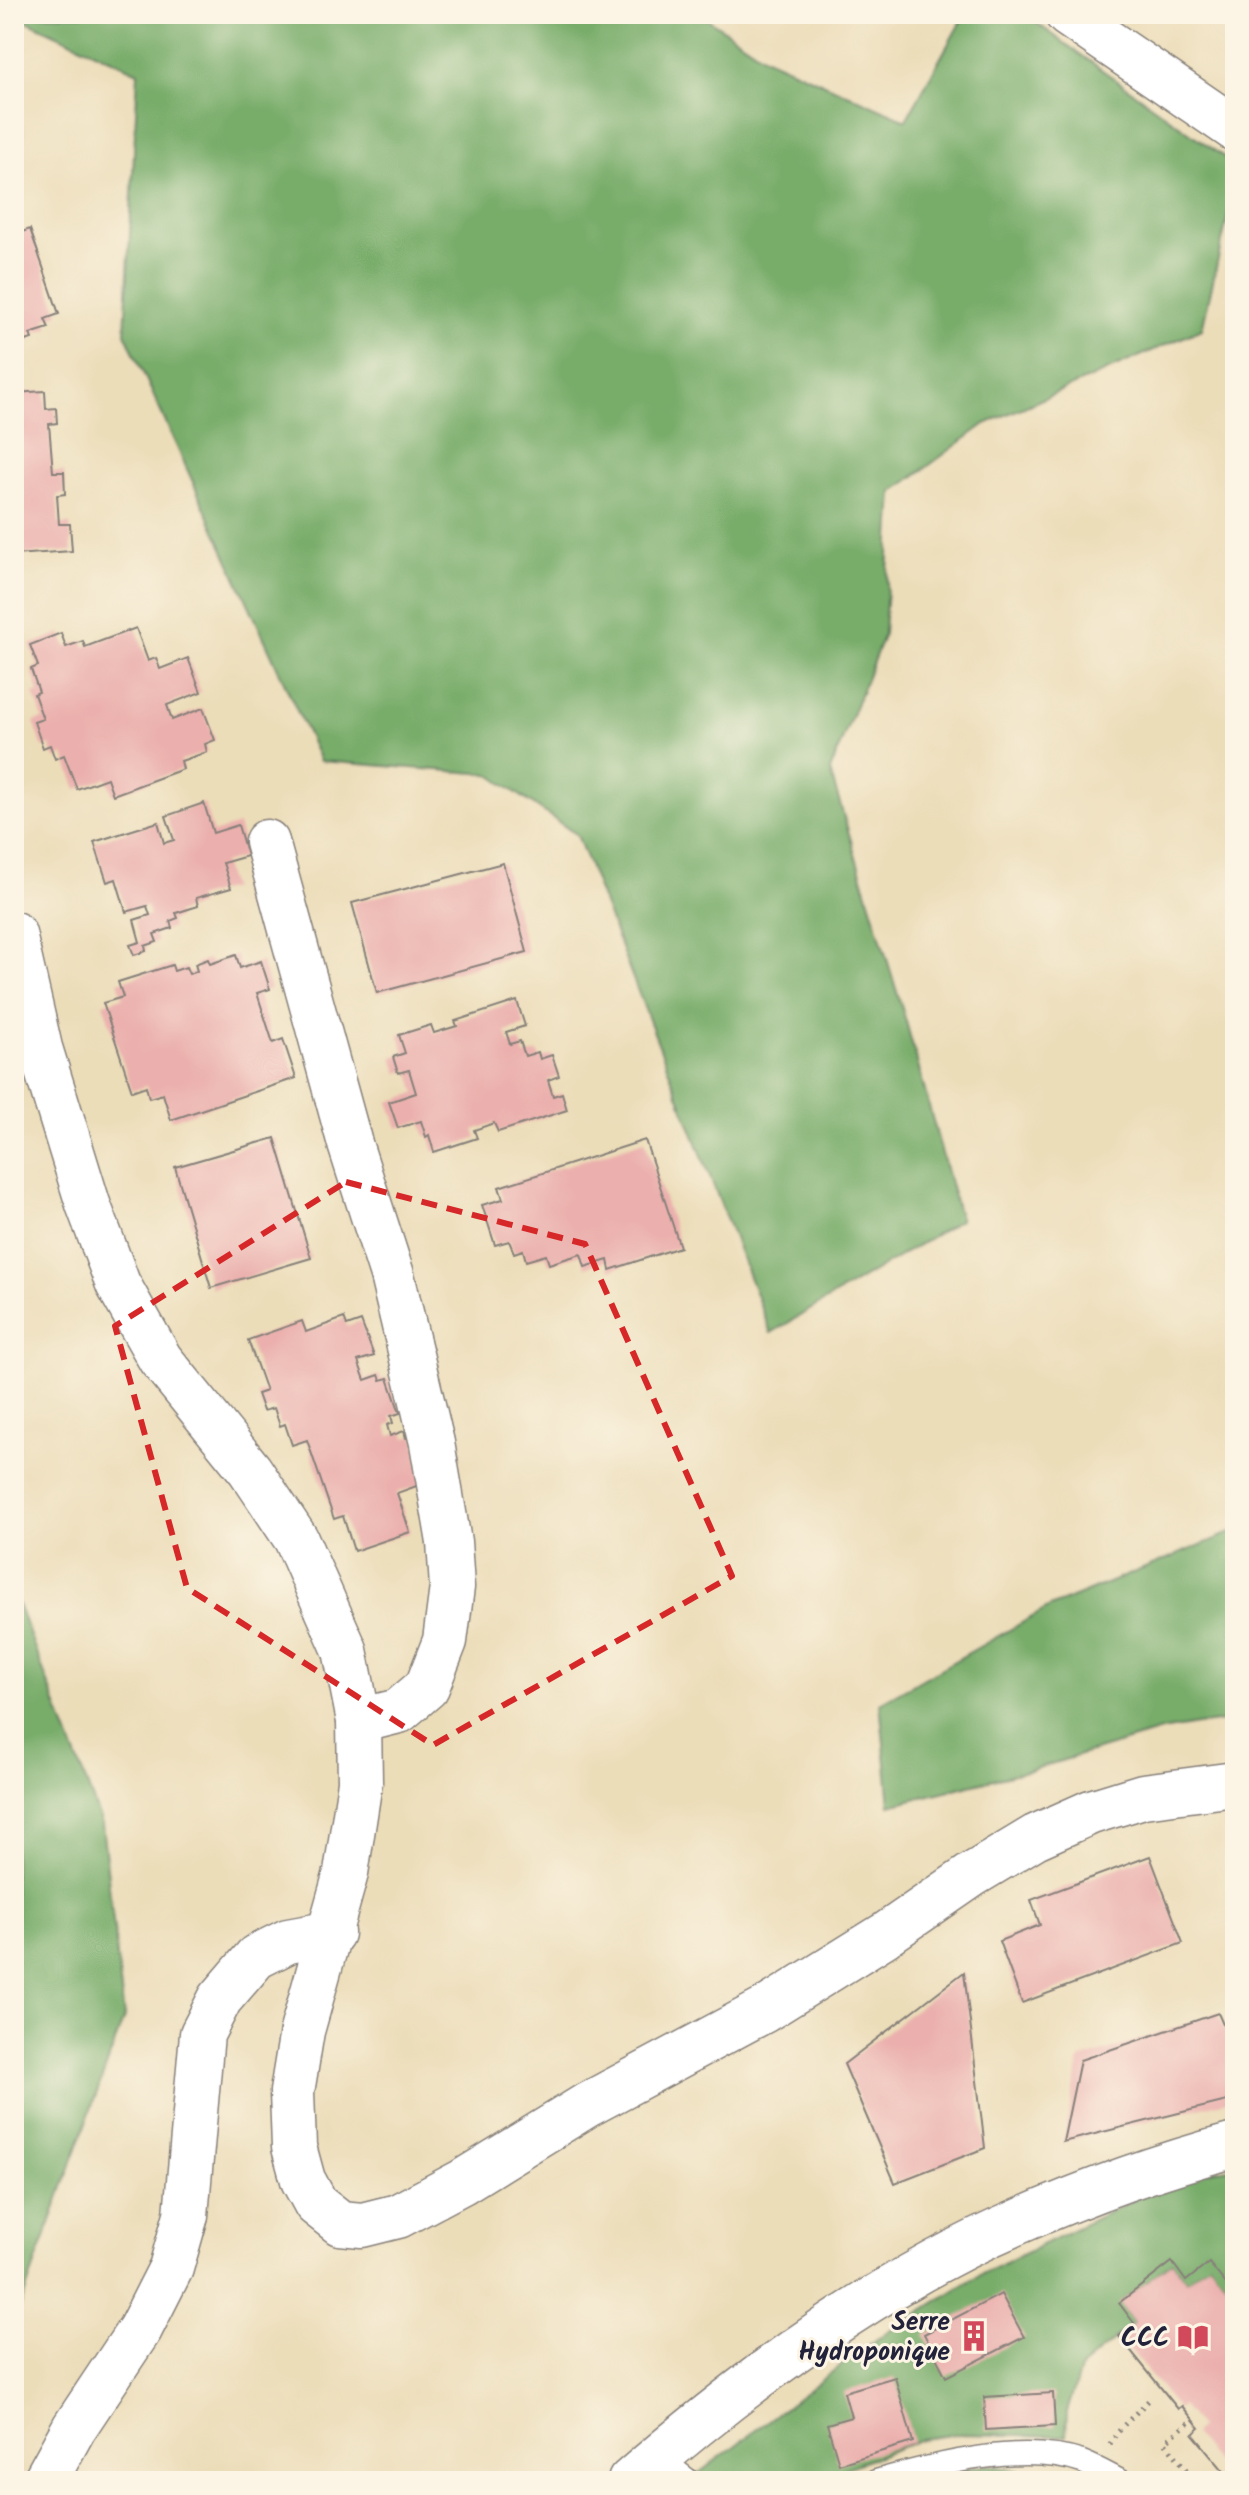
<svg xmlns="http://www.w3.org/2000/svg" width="1249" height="2495" viewBox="0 0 1249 2495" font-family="Kalam,sans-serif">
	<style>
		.forest { fill: #77ac69; stroke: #4c6752; stroke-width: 2 }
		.building { fill: #ebb0ad }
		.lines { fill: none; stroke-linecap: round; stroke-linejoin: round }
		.service-casing { stroke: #87807a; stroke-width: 25 }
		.minor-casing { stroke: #87807a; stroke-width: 47 }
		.path { stroke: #87807a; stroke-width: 5; stroke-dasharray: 2 6; stroke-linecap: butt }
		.service { stroke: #fff; stroke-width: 22 }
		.minor { stroke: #fff; stroke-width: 44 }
		.marked { fill: none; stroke: #d62828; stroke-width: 6; stroke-dasharray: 16 10; stroke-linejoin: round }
		.labels { text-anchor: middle; stroke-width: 6; stroke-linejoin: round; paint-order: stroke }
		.poi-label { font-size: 26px; font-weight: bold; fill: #22223b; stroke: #fcf5e5; text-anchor: end }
	</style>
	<rect width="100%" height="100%" fill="#fcf5e5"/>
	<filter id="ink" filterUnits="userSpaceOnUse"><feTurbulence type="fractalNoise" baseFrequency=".0125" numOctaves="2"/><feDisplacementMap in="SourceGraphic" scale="16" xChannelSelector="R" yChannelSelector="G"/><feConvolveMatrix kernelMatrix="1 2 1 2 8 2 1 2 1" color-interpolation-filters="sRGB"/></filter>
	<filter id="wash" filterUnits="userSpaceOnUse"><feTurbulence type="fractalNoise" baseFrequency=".006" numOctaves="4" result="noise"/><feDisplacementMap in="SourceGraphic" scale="32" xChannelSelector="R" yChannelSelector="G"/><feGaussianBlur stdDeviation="1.8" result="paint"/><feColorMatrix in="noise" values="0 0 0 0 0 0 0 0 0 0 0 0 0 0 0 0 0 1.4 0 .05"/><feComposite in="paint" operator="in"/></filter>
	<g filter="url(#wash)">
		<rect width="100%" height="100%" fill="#ecddb9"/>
		<g class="forest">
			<polygon points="704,14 709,20 766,58 906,120 965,14 1024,14 1235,165 1235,185 1202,329 985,424 893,492 884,634 830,771 907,1025 960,1220 771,1333 577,835 489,774 320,761 125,333 138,72 14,15"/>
			<polygon points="1235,1531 1235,1719 1161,1731 1034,1769 890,1805 880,1703 1050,1607"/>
			<polygon points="14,1594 102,1824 124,2017 14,2324"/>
			<polygon points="1235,2167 1235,2295 1209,2263 1186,2281 1172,2262 1120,2303 1134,2323 1081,2367 1067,2412 1066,2436 958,2434 922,2439 813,2481 712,2481 695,2476 869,2344 976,2277 1185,2175"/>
			<polygon points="989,2465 1071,2481 897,2481"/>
		</g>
		<g id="blocks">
			<g class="building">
				<polygon points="30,229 59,314 45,319 49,328 30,334 32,339 14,345 14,235"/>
				<polygon points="45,391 46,409 56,408 57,423 49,424 53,472 64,472 65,494 57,495 59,524 70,524 72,551 14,555 14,393"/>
				<polygon points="136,628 148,661 156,658 160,669 188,658 201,692 167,705 172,720 203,708 215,740 205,744 207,752 181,761 183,769 113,795 107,778 77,789 64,755 55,759 50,745 43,748 34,722 43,719 34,694 39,692 31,669 38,666 30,645 61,633 66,647 83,641 85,647"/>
				<polygon points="204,803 213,833 238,825 247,856 223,863 231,888 196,898 198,906 176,913 178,918 170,921 172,928 154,934 157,942 145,946 146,951 134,955 130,945 140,942 134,920 150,915 147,906 126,912 116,879 107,882 94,842 158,822 164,843 174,840 166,816"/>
				<polygon points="503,863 527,952 377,993 352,903"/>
				<polygon points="236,955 240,968 261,961 270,989 257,993 273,1043 283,1039 296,1078 171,1120 163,1094 149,1098 146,1086 132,1091 103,1003 123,997 118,982 172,965 174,971 186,967 189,974 197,971 195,964 208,959 210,964"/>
				<polygon points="517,1001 525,1026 506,1032 510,1044 520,1041 525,1056 538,1052 540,1059 552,1055 559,1076 548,1080 553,1096 562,1093 567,1110 498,1132 494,1123 474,1130 477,1138 434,1152 429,1135 426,1137 421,1121 398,1128 389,1102 416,1093 409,1070 398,1073 393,1057 405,1053 399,1035 431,1025 434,1033 457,1026 455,1021"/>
				<polygon points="275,1138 311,1258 211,1288 175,1167"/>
				<polygon points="645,1140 680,1247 610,1270 608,1260 585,1267 581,1254 549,1264 546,1255 526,1261 523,1250 514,1253 509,1241 495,1245 482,1205 503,1199 499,1187"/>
				<polygon points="344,1318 347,1326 361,1321 374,1356 358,1361 365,1380 379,1375 381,1380 388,1378 400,1413 391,1416 393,1423 387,1425 390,1436 404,1431 406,1438 415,1435 422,1484 397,1493 410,1532 354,1551 343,1516 334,1519 307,1440 292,1445 285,1424 280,1426 274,1408 263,1411 257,1394 266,1391 248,1340 302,1321 306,1332"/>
				<polygon points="1150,1856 1183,1943 1022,2003 999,1941 1040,1925 1031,1900"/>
				<polygon points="964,1972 985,2148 895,2183 844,2064"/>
				<polygon points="1218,2013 1235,2052 1235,2099 1063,2142 1080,2060"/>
				<polygon points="1172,2262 1186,2281 1209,2263 1235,2295 1235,2481 1232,2481 1193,2434 1200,2428 1182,2406 1178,2409 1119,2336 1134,2323 1119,2303"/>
				<polygon points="1001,2294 1024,2337 946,2377 924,2334"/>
				<polygon points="895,2377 913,2442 839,2464 827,2424 851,2417 844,2392"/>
				<polygon points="1053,2393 1055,2426 986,2430 984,2397"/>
			</g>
		</g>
	</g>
	<g filter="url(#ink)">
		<use href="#blocks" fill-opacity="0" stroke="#87807a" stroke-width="2"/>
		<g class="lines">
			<defs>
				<g id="service">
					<polyline points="658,2457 689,2481"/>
					<path d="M 876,2481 C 936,2464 1021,2442 1082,2462 C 1095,2467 1109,2475 1121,2481"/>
				</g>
				<g id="minor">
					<polyline points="1067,14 1235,129"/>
					<polyline points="267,842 350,1144 392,1275 432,1443 449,1542 452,1587 445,1641 427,1687 399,1711 359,1721"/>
					<polyline points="14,934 40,1048 88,1204 118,1284 160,1359 250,1470 296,1539 345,1650 359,1721 360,1782 346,1873 302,2031 292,2092 294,2147 303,2180 316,2204 340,2223 362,2225 398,2216 462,2182 587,2105 763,2011 885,1935 972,1875 1035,1837 1091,1812 1143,1796 1235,1784"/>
					<polyline points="45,2481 74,2428 140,2329 171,2268 186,2215 202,2034 220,1999 256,1957 288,1941 332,1933"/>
					<path d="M 630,2481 C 743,2383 880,2281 1018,2222 C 1088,2191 1161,2165 1235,2145"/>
				</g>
			</defs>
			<use href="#service" class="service-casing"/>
			<use href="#minor" class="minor-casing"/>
			<g class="path">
				<polyline points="1110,2444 1118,2431 1149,2400"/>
				<polyline points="1178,2481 1188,2472 1165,2442 1192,2420"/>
			</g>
			<use href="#service" class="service"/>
			<use href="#minor" class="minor"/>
		</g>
	</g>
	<path class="marked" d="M 346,1182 L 585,1244 L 732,1576 L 433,1745 L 187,1588 L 115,1326 Z"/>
	<defs>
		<symbol id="building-bare" viewBox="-9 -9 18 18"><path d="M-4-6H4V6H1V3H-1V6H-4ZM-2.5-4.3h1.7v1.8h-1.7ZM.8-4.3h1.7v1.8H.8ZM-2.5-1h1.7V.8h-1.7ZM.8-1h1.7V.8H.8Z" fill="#d1495b" stroke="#fcf5e5" stroke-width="2.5" paint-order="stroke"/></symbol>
		<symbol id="library-bare" viewBox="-9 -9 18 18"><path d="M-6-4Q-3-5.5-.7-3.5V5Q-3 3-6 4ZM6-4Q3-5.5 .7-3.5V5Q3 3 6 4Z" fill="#d1495b" stroke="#fcf5e5" stroke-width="2.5" paint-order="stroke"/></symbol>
	</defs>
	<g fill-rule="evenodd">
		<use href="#building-bare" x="952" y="2314" width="44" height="44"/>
		<use href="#library-bare" x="1171" y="2315" width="44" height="44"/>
	</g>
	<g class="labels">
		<g class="poi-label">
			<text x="950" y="2330">Serre<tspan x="950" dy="30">Hydroponique</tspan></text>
			<text x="1169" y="2346">CCC</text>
		</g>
	</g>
	<rect width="1249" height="2495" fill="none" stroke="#fcf5e5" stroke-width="48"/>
</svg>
